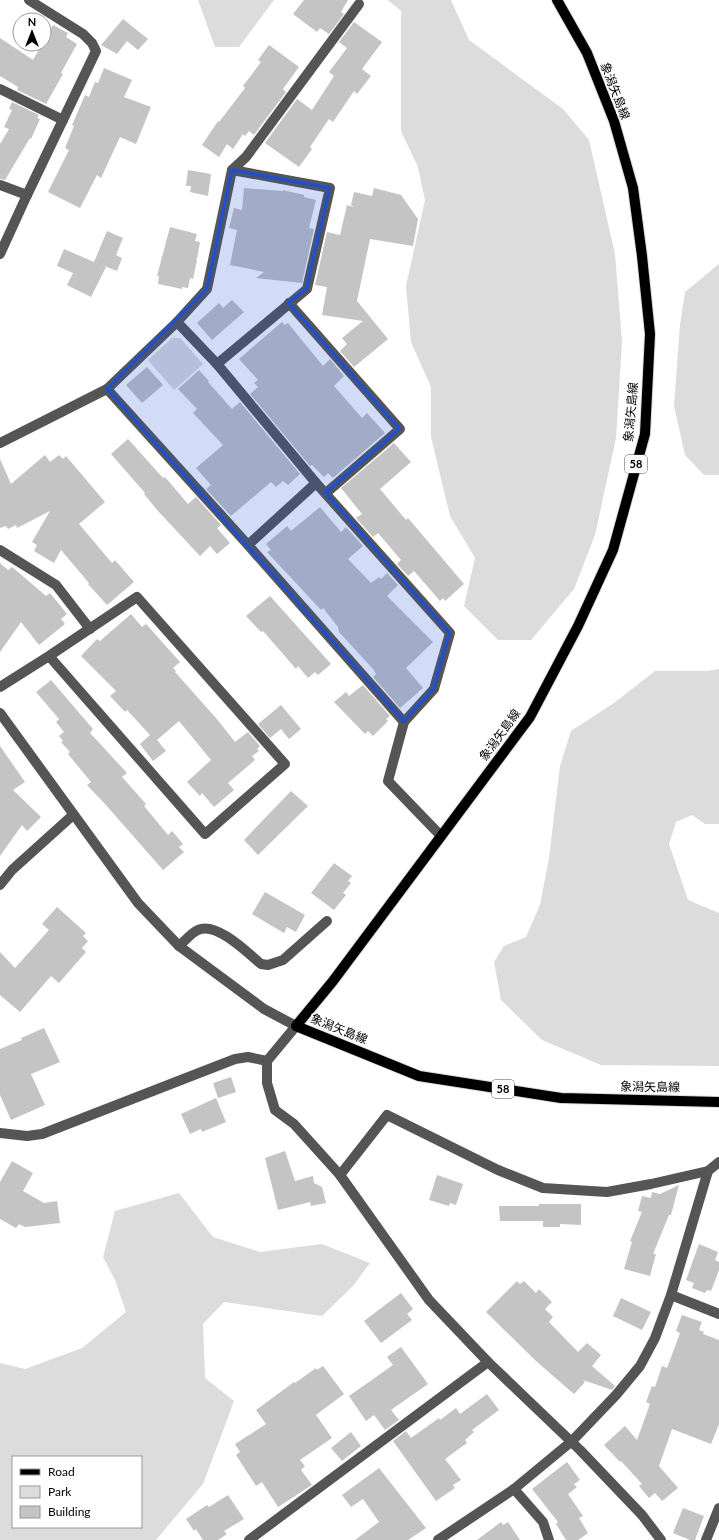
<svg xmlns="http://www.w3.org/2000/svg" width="719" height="1540" viewBox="0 0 719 1540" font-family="Lato,'Noto Sans JP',sans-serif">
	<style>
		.green { fill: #dcdcdc; fill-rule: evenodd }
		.building { fill: #c4c4c4 }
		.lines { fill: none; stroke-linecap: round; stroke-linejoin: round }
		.major-casing { stroke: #dbdbdb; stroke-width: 12 }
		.minor { stroke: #555; stroke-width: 10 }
		.major { stroke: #000; stroke-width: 10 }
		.marked { fill: #1d4ed8; fill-opacity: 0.2; stroke: #1d4ed8; stroke-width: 3; stroke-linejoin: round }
		.labels { text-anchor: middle; stroke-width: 3.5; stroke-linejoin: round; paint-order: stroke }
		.shield { fill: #fff; stroke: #4c4c4c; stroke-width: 1 }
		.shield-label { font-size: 11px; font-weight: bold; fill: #000 }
		.street-label { font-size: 12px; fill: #000; stroke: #fff }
	</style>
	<rect width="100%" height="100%" fill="#fff"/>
	<g class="green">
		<polygon points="198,0 274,0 239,47 215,47"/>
		<polygon points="388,0 451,0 469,40 563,109 589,140 615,254 622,342 616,438 595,535 574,589 531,640 498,640 464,606 475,558 450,516 431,437 431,387 411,342 406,286 425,200 418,167 401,131 401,11"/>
		<polygon points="719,264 719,475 704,475 685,455 674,406 680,325 685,292"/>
		<polygon points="172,338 180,338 203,364 174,390 148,360"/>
		<polygon points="719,669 719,824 705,824 692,815 676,822 669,844 688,900 719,913 719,1066 601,1065 542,1040 501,1000 494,962 504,946 526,937 540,905 549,858 560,766 571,731 614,703 655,671 707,671"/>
		<path d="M 179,1193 L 213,1237 L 260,1252 L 322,1244 L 370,1263 L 353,1286 L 322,1316 L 224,1302 L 203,1324 L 205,1378 L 234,1401 L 203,1484 L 156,1540 L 0,1540 L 0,1363 L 25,1369 L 82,1348 L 126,1312 L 115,1280 L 103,1257 L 115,1211 ZM 13,1457 L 141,1457 L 141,1527 L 13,1527 Z"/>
	</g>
	<g class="building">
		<polygon points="304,0 348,0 341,12 344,14 329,34 320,28 317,32 293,14"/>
		<polygon points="123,19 148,39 138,50 127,41 117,54 101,45"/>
		<polygon points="354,22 382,42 362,69 371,76 357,94 354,91 333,122 329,119 310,147 312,149 299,167 265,143 297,99 312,110 334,76 329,72 347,48 339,42"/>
		<polygon points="53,25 68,33 66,37 77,44 61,73 63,74 46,104 17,90 18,87 0,76 0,38 33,60 42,44 44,44 44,41"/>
		<polygon points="269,45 299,67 283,89 286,92 254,135 249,131 245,136 243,134 233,149 227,144 219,157 202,145 218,121 219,122 245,88 243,86 261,62 258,60"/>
		<polygon points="104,68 132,80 124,97 151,107 136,144 120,137 101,178 97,175 80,208 48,192 69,150 65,148 74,126 72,125 85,95 89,97 95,82 98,83"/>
		<polygon points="12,102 39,115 37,118 40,119 31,139 30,138 5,180 0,179 0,144 9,129 4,127 12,110 9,109"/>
		<polygon points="188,170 211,174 208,196 190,192 191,186 186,186"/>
		<polygon points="244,188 283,191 283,190 304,195 304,197 316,200 309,228 314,229 302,283 256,278 264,272 230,265 237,230 229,228 234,208 242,210"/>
		<polygon points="374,188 401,195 418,219 413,246 370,239 357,301 388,339 354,367 340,351 347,344 342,338 363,321 322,315 327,287 315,285 327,232 340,235 347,205 354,207 351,205 354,192 372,196"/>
		<polygon points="170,227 197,234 195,241 200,242 197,259 195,258 197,260 193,279 190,278 188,288 182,287 182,289 158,284 159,276 157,276"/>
		<polygon points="107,231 123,238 116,255 122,258 117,271 102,265 106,267 91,297 67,285 73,273 57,266 64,249 94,262"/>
		<polygon points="232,300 244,312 212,340 197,323 219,303 223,308"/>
		<polygon points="282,322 285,325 288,323 323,366 330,359 344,376 334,386 362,418 367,413 385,433 333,478 328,473 324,477 312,465 310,466 250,394 258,387 254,383 258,380 239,359"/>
		<polygon points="147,367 163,385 142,403 126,385"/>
		<polygon points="199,370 209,381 208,382 232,409 240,402 300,474 288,485 283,481 276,487 271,482 231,516 206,489 211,485 196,468 223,445 193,413 197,409 178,389"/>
		<polygon points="128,439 163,478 165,477 188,504 196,497 221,525 217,528 230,543 217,554 210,546 200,556 158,511 144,494 145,493 111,454"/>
		<polygon points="394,443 411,462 380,489 406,520 408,518 464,584 445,601 443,598 440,601 414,571 408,576 397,564 401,560 378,533 373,537 356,518 362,514 341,488"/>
		<polygon points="45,455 50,462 59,455 63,459 66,456 105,502 79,524 112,563 115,560 134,582 107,605 88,584 89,583 61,550 54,563 34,551 37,545 32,542 50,511 17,528 16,525 8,529 6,526 0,528 0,459 11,484"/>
		<polygon points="320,507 341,532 346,527 363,546 348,559 371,583 379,577 381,579 387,573 398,585 387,596 433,642 406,668 423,688 400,708 373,677 376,674 373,669 339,632 338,627 323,608 321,610 267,552 271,550 266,544 287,526 291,531"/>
		<polygon points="0,563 8,570 12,567 46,596 50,593 67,614 61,619 65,624 39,645 21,622 0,652"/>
		<polygon points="270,596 331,664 318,675 315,672 308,678 298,666 296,669 263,631 261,632 246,616"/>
		<polygon points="131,614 142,627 146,624 180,662 173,668 176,671 175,672 216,718 235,742 248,732 260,746 257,749 259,751 252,756 255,760 228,783 234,790 214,807 202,793 200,796 187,782 211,760 179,721 157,740 166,751 153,761 140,744 150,735 127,710 125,712 110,696 116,691 81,656 97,639 100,641"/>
		<polygon points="51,680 93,729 90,733 127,773 122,777 146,804 144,806 168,835 172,831 183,844 179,847 184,852 163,870 105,804 87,785 91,782 68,754 70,752 61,742 63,741 59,736 64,732 56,722 59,719 36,692"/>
		<polygon points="363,685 390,716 386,719 388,721 373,736 368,731 365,734 334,702 346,692 349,696"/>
		<polygon points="281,705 301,729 289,739 281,729 270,738 258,724"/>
		<polygon points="0,746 25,782 13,790 41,817 27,831 22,825 0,856"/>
		<polygon points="291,791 308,806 258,855 244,840"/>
		<polygon points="334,863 352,876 348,881 351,883 343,893 346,895 334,910 311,893"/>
		<polygon points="265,892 305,915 296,932 287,927 284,933 252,914"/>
		<polygon points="57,907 86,933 83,936 88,941 82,948 86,952 59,983 51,976 20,1012 0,995 0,952 15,968 49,930 42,924"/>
		<polygon points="44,1028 60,1062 31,1074 45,1105 11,1120 0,1095 0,1049 22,1040 21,1038"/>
		<polygon points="231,1077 236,1092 218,1098 213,1083"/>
		<polygon points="216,1098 226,1122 202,1132 201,1129 190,1134 181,1114"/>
		<polygon points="285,1151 295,1181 313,1176 314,1183 322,1187 326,1203 311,1206 310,1202 278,1210 265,1158"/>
		<polygon points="12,1161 33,1173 23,1191 44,1203 57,1201 60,1223 25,1227 19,1224 16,1228 0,1219 0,1182"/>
		<polygon points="437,1175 463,1184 456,1205 450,1203 449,1206 429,1200"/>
		<polygon points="679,1185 671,1215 669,1215 653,1254 656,1254 650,1276 624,1269 632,1242 630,1241 642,1212 638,1211 642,1196 651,1198 652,1192 660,1194"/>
		<polygon points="539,1204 581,1204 581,1225 560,1224 560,1227 543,1227 543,1221 500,1221 499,1206 539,1206"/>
		<polygon points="699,1244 718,1252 715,1260 719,1262 719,1270 711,1291 707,1290 705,1293 692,1288 694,1283 686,1280"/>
		<polygon points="517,1281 520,1284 524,1281 536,1293 539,1289 552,1302 545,1309 553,1317 549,1322 578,1352 587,1343 601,1355 592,1366 615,1386 612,1390 583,1380 585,1382 574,1394 536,1361 486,1312"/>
		<polygon points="401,1293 413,1309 407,1314 412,1320 381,1343 364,1321"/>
		<polygon points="621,1298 651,1312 642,1330 613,1316"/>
		<polygon points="682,1315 702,1322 699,1330 704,1332 703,1334 719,1340 719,1424 711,1444 672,1429 659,1466 678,1488 662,1501 655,1493 649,1498 639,1486 642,1484 621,1461 620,1462 604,1445 625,1426 637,1440 650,1404 646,1402 652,1386 655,1387 662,1366 667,1368 680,1333 676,1331"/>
		<polygon points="401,1347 428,1384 391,1410 399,1420 385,1430 374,1415 366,1421 349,1396 393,1365 387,1357"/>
		<polygon points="323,1366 344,1394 316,1415 332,1438 300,1460 305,1466 301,1470 312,1485 278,1507 262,1482 256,1486 236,1455 240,1452 235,1444 266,1424 256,1410 294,1382 295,1383 316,1368 317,1370"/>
		<polygon points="487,1394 499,1410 472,1430 474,1432 465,1440 467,1443 445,1459 461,1480 453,1485 455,1488 436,1501 393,1441 406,1431 411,1438 439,1418 440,1420 456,1408 460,1414"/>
		<polygon points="351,1432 361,1446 342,1461 331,1448"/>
		<polygon points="567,1462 580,1480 574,1484 577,1487 568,1494 583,1516 579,1518 588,1533 578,1540 566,1540 556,1524 558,1522 532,1489"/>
		<polygon points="379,1468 426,1528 408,1540 355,1540 379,1522 363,1499 351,1507 342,1495"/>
		<polygon points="228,1495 244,1519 224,1531 227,1534 218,1540 203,1540 196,1529 194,1531 186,1519 207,1505 209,1507"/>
		<polygon points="683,1508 704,1516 695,1540 690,1540 673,1533"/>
		<polygon points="501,1522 503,1525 508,1522 520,1540 477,1540"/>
	</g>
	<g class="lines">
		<defs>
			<polyline id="major" points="557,0 587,53 614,121 633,188 642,256 650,334 645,434 613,550 578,626 530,717 333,981 296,1026 419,1076 561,1098 719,1102"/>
		</defs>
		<use href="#major" class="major-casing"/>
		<g class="minor">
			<polyline points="0,89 63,120"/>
			<polyline points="0,185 27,195 0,254"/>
			<polyline points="27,195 96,51 92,43 83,34 29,0"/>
			<polyline points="289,303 400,429 326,493"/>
			<polyline points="217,364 307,289 330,188 232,170"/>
			<polyline points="107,389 248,545 404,722 434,689 450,633 316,483 217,364 177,322"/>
			<polyline points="0,443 107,389 177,322 207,289 232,170 246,157 359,4"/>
			<polyline points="248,545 316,483"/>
			<polyline points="0,550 56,585 90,629"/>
			<polyline points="0,687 49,656 137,597 285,764 205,834 49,656"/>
			<polyline points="0,713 138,903 179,946 264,1009 296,1026 267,1061 267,1083 275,1110 294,1124 340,1175 429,1300 488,1362 580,1450 642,1515 661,1540"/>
			<polyline points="404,722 388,781 441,836"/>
			<polyline points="0,885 12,870 73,815"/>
			<path d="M 179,946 C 185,941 191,933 198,930 C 216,921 248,953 261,964 L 268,965 L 283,960 L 327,921"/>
			<polyline points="0,1133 27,1136 42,1134 235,1059 248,1057 267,1061"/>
			<polyline points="340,1175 387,1115 498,1170 543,1188 607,1192 651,1184 708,1171"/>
			<polyline points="671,1295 719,1314"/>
			<polyline points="514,1489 543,1522 549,1540"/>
			<polyline points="249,1540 488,1362"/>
			<polyline points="438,1540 514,1489 572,1441 616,1395 640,1366 655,1338 671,1295 708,1171 719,1162"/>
			<polyline points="706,1540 719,1508"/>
		</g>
		<use href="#major" class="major"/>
	</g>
	<path class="marked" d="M 232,170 L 330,188 L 307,289 L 289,303 L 400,429 L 326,493 L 450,633 L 434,689 L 404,722 L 107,389 L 207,289 Z"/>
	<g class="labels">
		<g class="shield">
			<rect x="625" y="455" width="22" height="18" rx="3"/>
			<rect x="492" y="1080" width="22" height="18" rx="3"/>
		</g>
		<g class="shield-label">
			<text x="636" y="468">58</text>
			<text x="503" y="1093">58</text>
		</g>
		<g class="street-label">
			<text transform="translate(615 91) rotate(69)" y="4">象潟矢島線</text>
			<text transform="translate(631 412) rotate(-85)" y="4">象潟矢島線</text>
			<text transform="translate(500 735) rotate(-54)" y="4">象潟矢島線</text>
			<text transform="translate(339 1029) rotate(22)" y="4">象潟矢島線</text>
			<text transform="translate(650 1087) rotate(1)" y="4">象潟矢島線</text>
		</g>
	</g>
	<rect x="12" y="1456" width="130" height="72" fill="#ffffff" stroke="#999999"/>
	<rect x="20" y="1469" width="20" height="6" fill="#000000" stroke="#999999"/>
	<text x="48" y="1476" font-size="12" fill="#000000">Road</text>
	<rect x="20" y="1486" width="20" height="12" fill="#dcdcdc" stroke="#999999"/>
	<text x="48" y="1496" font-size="12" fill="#000000">Park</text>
	<rect x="20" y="1506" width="20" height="12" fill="#c4c4c4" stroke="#999999"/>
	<text x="48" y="1516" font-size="12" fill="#000000">Building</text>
	<g transform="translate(32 32)"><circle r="19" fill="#ffffff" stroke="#999999"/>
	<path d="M0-3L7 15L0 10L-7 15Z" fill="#000000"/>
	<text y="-6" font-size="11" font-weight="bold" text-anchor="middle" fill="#000000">N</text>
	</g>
</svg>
